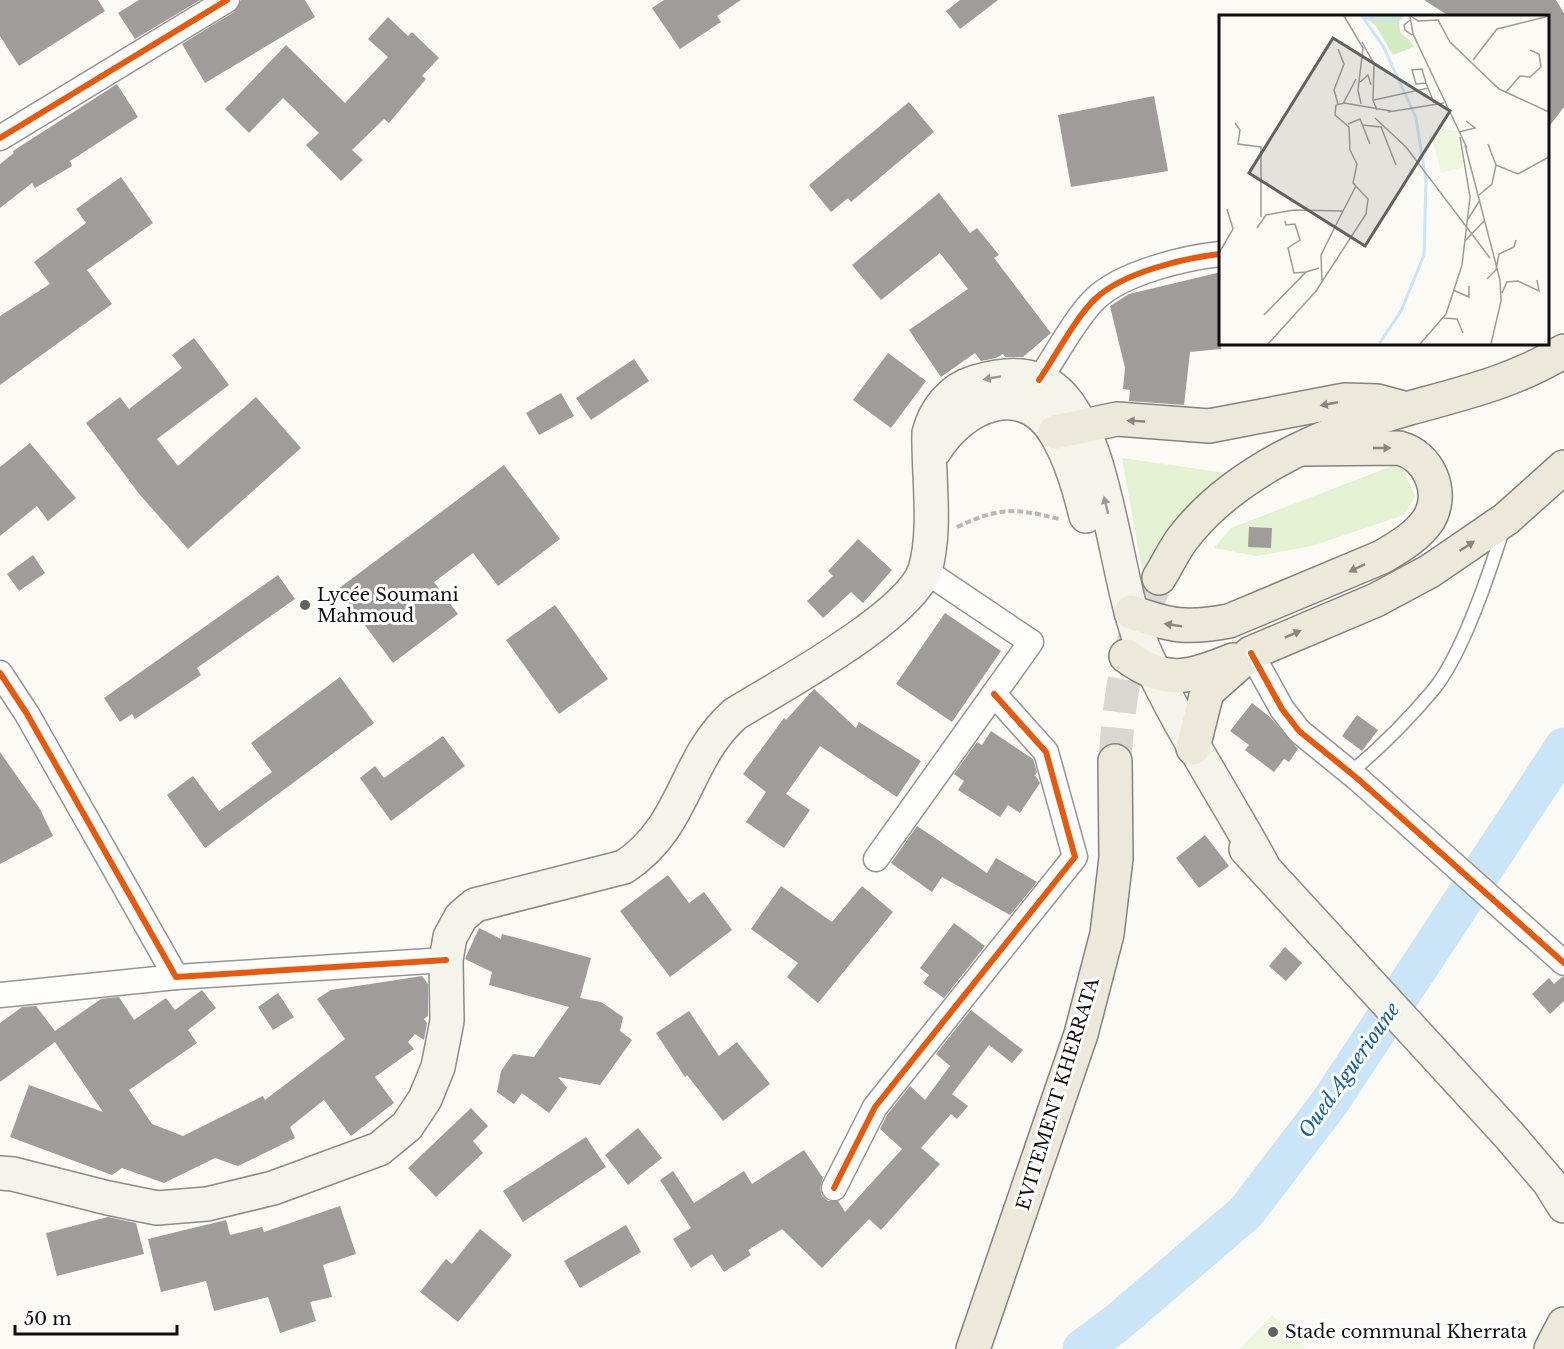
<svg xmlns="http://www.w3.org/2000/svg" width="1564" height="1349" viewBox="0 0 1564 1349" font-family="'Libre Baskerville',serif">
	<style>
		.green { fill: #e4f2d3 }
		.pitch { fill: #eef6dd }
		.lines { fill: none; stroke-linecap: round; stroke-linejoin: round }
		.river { stroke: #c9e5f7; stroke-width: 39 }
		.building { fill: #9f9c99 }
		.primary-tunnel { stroke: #d8d7d2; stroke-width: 33; stroke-dasharray: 33 16; stroke-linecap: butt }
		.service-casing { stroke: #959492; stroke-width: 15 }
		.minor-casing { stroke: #959492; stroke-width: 27 }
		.secondary-casing { stroke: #8c8b88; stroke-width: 36 }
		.primary-casing { stroke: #82827f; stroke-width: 36 }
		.path { stroke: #b8b8b7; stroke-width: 4; stroke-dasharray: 6 3; stroke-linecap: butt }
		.service { stroke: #fffefd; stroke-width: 12 }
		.minor { stroke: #fffefd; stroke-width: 24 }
		.secondary { stroke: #f5f4ea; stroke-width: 33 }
		.primary { stroke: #ede9da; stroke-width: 33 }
		.cycleway-casing { stroke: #fff; stroke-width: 10 }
		.cycleway { stroke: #e8590c; stroke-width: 6 }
		.oneway { fill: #999892 }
		.oneway2 { fill: #89867e }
		.poi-dot { fill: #61615e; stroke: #fff; stroke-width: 2 }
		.labels { text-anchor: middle; stroke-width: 6; stroke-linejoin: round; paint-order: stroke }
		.poi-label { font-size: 18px; fill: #0e0e0e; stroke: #fff; text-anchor: start }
		.street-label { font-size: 18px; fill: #0e0e0e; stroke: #fff }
		.water-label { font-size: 20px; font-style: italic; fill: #1460a4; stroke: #fff }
		.inset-river { fill: none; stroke: #c9e5f7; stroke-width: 3 }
		.inset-road { fill: none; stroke: #9d9c98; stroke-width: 1.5 }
		.view { fill: #61615e; fill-opacity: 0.15; stroke: #61615e; stroke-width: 3 }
		.inset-edge { fill: none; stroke: #0e0e0e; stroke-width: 3 }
	</style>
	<rect width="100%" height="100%" fill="#fcfaf4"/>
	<g class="green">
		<polygon points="1122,458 1233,474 1144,581"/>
		<polygon points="1400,463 1415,496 1404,515 1312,546 1256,556 1214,548 1231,528"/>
	</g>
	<polygon class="pitch" points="1272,1315 1306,1349 1240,1349"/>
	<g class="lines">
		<polyline class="river" points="1082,1349 1117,1323 1246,1212 1330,1102 1564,747"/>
	</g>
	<g class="building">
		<polygon points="0,0 98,0 105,11 19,66 0,36"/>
		<polygon points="139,0 200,0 135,39 118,13"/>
		<polygon points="241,0 305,0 315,17 205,83 182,44 234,12"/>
		<polygon points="664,0 741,0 717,16 721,22 680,49 652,8"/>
		<polygon points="960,0 998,0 960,29 946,11"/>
		<polygon points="1424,0 1556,0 1564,13 1564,107 1548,128 1548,16 1449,16"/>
		<polygon points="388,17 408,36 412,32 439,58 422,76 426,79 389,123 384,119 352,150 363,160 341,181 306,145 319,133 283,98 249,133 225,109 286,45 345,103 388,57 368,39"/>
		<polygon points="117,84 138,117 70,161 72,166 35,188 32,183 0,208 0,164 14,153 13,151"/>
		<polygon points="1154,96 1168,171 1071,187 1058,115"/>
		<polygon points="909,102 934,132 851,202 848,198 831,212 809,185"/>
		<polygon points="121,177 153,223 87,270 112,304 0,385 0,316 50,284 34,262 86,223 76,209"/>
		<polygon points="939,193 970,233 977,228 999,255 994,258 1051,333 1023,357 1005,357 1003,354 996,358 981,361 975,353 941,377 909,330 968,289 940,253 881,300 852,265"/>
		<polygon points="1221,272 1221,349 1190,352 1184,405 1129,401 1130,390 1123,389 1125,368 1110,306 1129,294"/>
		<polygon points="194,338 229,385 157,439 178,466 256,397 301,448 188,549 140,495 86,423 120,397 129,409 182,368 172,355"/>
		<polygon points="888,353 926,381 891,428 853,400"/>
		<polygon points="634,359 649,381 591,420 576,398"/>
		<polygon points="561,393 574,416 539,435 526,413"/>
		<polygon points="30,443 76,498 48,521 37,506 0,536 0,467"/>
		<polygon points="504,465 560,539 498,586 473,553 434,582 458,614 393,663 338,589"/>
		<polygon points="1249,527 1272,528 1271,548 1248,547"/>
		<polygon points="858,539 892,570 863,603 851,592 823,618 807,601 833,576 828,571"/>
		<polygon points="33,555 45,573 19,591 7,574"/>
		<polygon points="278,575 295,599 197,668 201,675 135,719 132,714 120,722 104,698"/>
		<polygon points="555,605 608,679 559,714 506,640"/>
		<polygon points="945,613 1001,651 952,722 896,684"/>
		<polygon points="340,677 374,723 205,848 167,795 193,776 219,811 272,772 251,743"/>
		<polygon points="814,689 856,728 859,722 921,761 897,797 820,746 786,794 810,810 784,848 746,822 766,792 743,774 784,718 786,720"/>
		<polygon points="1252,703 1270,717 1298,749 1289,762 1284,759 1274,772 1245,750 1249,745 1230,731"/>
		<polygon points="1357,715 1378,730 1362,751 1342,736"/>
		<polygon points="991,731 1033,759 1037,772 1035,775 1040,783 1020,813 1008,805 1000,817 958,790 964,781 954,774 977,742 982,745"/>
		<polygon points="443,736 465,766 391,821 360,778 375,766 384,778"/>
		<polygon points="0,752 40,809 53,836 0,864"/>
		<polygon points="917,826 987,873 996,858 1037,882 1010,915 942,877 932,892 891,863"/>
		<polygon points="1205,835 1229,866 1199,888 1176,858"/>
		<polygon points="668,875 689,903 704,892 732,930 670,977 620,911"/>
		<polygon points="781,886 832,922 862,886 893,912 818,1003 787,977 798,963 751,929"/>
		<polygon points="954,923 985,946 944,998 923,983 929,975 920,968"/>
		<polygon points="479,928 501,939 502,934 591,958 580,998 601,1002 623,1017 620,1031 632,1040 600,1085 558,1077 567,1088 549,1113 522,1093 514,1104 497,1092 501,1071 513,1054 534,1057 569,1007 489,985 492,972 465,959"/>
		<polygon points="1285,947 1302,963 1286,981 1269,966"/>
		<polygon points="422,976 428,984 428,1016 424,1019 427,1023 424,1040 415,1034 408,1042 414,1049 375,1077 394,1103 351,1136 324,1100 290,1127 295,1138 238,1166 215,1158 164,1183 122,1168 112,1175 10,1137 29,1085 103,1112 55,1042 0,1082 0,1023 22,1007 36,1006 55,1031 101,999 119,997 134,1020 166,998 175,1010 202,990 216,1008 188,1030 197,1043 129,1090 152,1124 183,1136 263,1096 265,1100 345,1039 317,999 331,990"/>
		<polygon points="1562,977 1564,977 1564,1001 1550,1014 1532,994 1549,978 1554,984"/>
		<polygon points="278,993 294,1017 273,1030 258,1007"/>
		<polygon points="971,1010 1023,1050 1012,1063 989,1045 952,1094 968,1106 957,1119 951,1114 921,1148 940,1164 881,1230 869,1219 822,1268 782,1229 748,1250 751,1255 724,1272 712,1254 691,1268 673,1239 691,1228 660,1180 673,1171 694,1203 744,1171 752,1184 804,1150 823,1178 820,1188 822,1196 828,1201 838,1201 845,1212 902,1149 880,1129 887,1115 910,1086 925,1100 950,1066 936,1054"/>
		<polygon points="689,1011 719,1056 737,1042 770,1084 723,1121 687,1075 685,1077 656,1033"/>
		<polygon points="471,1108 488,1126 473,1141 483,1153 436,1197 408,1168"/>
		<polygon points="638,1128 662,1158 628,1185 605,1155"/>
		<polygon points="586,1137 606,1167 523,1222 503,1191"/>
		<polygon points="340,1206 356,1254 323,1265 332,1297 310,1302 316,1321 280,1333 268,1297 214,1311 206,1281 161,1292 148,1239 226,1220 230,1235 262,1227 264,1232"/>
		<polygon points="108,1217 136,1223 144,1254 57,1276 46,1233"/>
		<polygon points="626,1225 641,1252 580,1288 564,1261"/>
		<polygon points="480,1229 512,1255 458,1322 420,1292 446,1259 452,1264"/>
	</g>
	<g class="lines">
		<path class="primary-tunnel" d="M 1115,761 C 1119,696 1128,636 1159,578"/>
		<defs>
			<path id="service" d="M 1350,773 C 1380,748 1409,719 1434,689 C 1463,653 1489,574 1503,530"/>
			<g id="minor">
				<polyline points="0,138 227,0"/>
				<path d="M 1039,380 C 1055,357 1076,317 1095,299 C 1122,273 1183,258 1220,254"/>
				<polyline points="1251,653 1282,709 1299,731 1358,779 1564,963"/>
				<polyline points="0,673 27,714 176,977 446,960"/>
				<polyline points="876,859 1031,642 924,570"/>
				<polyline points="0,995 176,977"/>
				<polyline points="834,1188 875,1107 1075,857 1046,752 994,694"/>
			</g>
			<g id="secondary">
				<path d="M 935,450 C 962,406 1023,378 1056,434 C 1071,459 1079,488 1086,516"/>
				<polyline points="1246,849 1508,1134 1549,1182 1564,1206"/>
				<path d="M 0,1173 L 13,1174 L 108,1198 L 157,1208 L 207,1204 L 273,1188 L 379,1149 L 407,1126 L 425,1099 L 438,1067 L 447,1021 L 446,960 L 450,937 L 461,917 L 475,905 L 624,867 C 687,825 683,760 735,714 C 780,686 909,617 925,570 C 937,530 928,474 929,433 C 935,410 951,389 975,382 C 1001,375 1030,370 1053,388 C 1109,431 1114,583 1144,650 C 1177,725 1223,792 1262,864"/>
			</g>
			<g id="primary">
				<polyline points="1055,432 1117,419 1209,426 1345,400 1377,401 1403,408"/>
				<path d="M 1159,578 C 1167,565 1174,550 1183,538 C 1236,469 1329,431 1410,408 C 1464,393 1516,381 1564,351"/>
				<path d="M 1131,612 C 1171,626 1186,629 1229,621 L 1382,557 C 1399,547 1418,536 1429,519 C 1445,491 1428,455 1399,448 L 1302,449"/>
				<path d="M 1126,656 C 1166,686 1190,677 1233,660"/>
				<polyline points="1193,748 1207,692 1251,653 1376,600 1430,571 1506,519 1564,467"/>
				<polyline points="973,1349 1081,1034 1107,934 1116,858 1115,761"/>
				<polyline points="1551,1349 1564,1324"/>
			</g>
		</defs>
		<use href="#service" class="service-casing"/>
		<use href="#minor" class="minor-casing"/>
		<use href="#secondary" class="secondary-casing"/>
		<use href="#primary" class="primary-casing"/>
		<path class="path" d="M 957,527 C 1000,507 1015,508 1059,519"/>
		<use href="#service" class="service"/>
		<use href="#minor" class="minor"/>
		<use href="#secondary" class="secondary"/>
		<use href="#primary" class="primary"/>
		<defs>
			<g id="cycleway">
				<polyline points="0,138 227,0"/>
				<path d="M 1039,380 C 1055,357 1076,317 1095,299 C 1122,273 1183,258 1220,254"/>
				<polyline points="1251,653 1282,709 1299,731 1358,779 1564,963"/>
				<polyline points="0,673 27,714 176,977 446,960"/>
				<polyline points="834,1188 875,1107 1075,857 1046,752 994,694"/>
			</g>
		</defs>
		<use href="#cycleway" class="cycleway-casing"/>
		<use href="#cycleway" class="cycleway"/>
	</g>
	<defs><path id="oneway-solid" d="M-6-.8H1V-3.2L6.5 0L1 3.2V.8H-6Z" transform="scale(1.5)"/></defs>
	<g class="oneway">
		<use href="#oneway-solid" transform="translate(992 378) rotate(170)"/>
		<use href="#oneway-solid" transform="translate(1106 505) rotate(-104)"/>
	</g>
	<g class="oneway2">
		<use href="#oneway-solid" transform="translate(1329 404) rotate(169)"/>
		<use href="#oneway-solid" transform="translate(1136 421) rotate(-177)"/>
		<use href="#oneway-solid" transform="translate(1382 448)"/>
		<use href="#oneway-solid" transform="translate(1467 546) rotate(-34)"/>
		<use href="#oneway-solid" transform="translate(1357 568) rotate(154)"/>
		<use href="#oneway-solid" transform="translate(1173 625) rotate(-171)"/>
		<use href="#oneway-solid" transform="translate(1293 634) rotate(-24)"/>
	</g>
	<g class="poi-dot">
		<circle cx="305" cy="605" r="6"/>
		<circle cx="1273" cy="1332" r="6"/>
	</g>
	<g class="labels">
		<g class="poi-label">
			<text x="317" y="601">Lycée Soumani<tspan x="317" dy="21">Mahmoud</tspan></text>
			<text x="1285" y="1338">Stade communal Kherrata</text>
		</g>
		<g class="street-label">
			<text transform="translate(1058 1094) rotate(-73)" y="6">EVITEMENT KHERRATA</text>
		</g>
		<g class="water-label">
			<text transform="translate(1349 1070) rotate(-55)" y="7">Oued Aguerioune</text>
		</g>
	</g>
	<g transform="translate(1219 15)">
		<rect width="330" height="330" fill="#fcfaf4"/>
		<path d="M 145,1 L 186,1 L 180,6 L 181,17 L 196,31 L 174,40 L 157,11 Z" fill="#d4eac1"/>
		<path d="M 224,114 L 237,116 L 245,152 L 222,158 L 212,119 Z" fill="#eef6dd"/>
		<path class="inset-river" d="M 143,1 L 164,31 L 197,103 L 207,166 L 205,240 L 182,296 L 160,329M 146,3 L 173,6 L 183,1"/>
		<path class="inset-road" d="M 125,1 L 144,33 L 139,75 L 142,89M 191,1 L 194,19 L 248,133M 192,1 L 199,6 L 219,5 L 231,27 L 280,74 L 330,97M 191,5 L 185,10 L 186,15 L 193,20M 143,27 L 155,49 L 154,85 L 158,95M 254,45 L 278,14 L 330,1M 141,67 L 149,60 L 152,70M 207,68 L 197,69 L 193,55 L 203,54 L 207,68 L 209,73M 287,77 L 301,61 L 311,62 L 322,52 L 320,39 L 311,35M 155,85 L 209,73 L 215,88M 119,89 L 115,75 L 125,49 L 119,34M 124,89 L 137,64M 169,97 L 225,88M 156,103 L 187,132 L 271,243M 16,108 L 21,115 L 19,129 L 42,132 L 42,202M 129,109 L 141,104 L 151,129M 143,110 L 162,112 L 177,150M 240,117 L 256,113 L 247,106M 269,129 L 277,150M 246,130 L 281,265 L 282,286 L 272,329M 260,180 L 273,169 L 277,150 L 299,159 L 330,142M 0,196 L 0,222M 249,204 L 261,185M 66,206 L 67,210 L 76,209 L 81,225 L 69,233 L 75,258 L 87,257M 38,213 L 47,200 L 75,195 L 124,196 L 137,171M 246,226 L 265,206M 0,238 L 14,214 L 8,194M 268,264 L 277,255 L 280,239 L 295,232 L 297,225M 103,267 L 102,240 L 124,196M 234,275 L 250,282 L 250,271M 283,278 L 288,267 L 299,266 L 320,276 L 318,265M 45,300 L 87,257 L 100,253M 225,303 L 238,304 L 244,318M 49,329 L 97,276 L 147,199 L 149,184 L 134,168 L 138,149 L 131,135 L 130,112 L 116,100 L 117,90 L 125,88 L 172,96M 201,329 L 227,299 L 243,250 L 251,182 L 241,122"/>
		<path class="view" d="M 114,23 L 231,96 L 146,231 L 30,158 Z"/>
		<rect width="330" height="330" class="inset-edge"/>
	</g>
	<path d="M15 1325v9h162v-9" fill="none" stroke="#0e0e0e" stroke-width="3"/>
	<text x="24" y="1325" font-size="18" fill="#0e0e0e" stroke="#ffffff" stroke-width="4.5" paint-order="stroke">50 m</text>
</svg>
